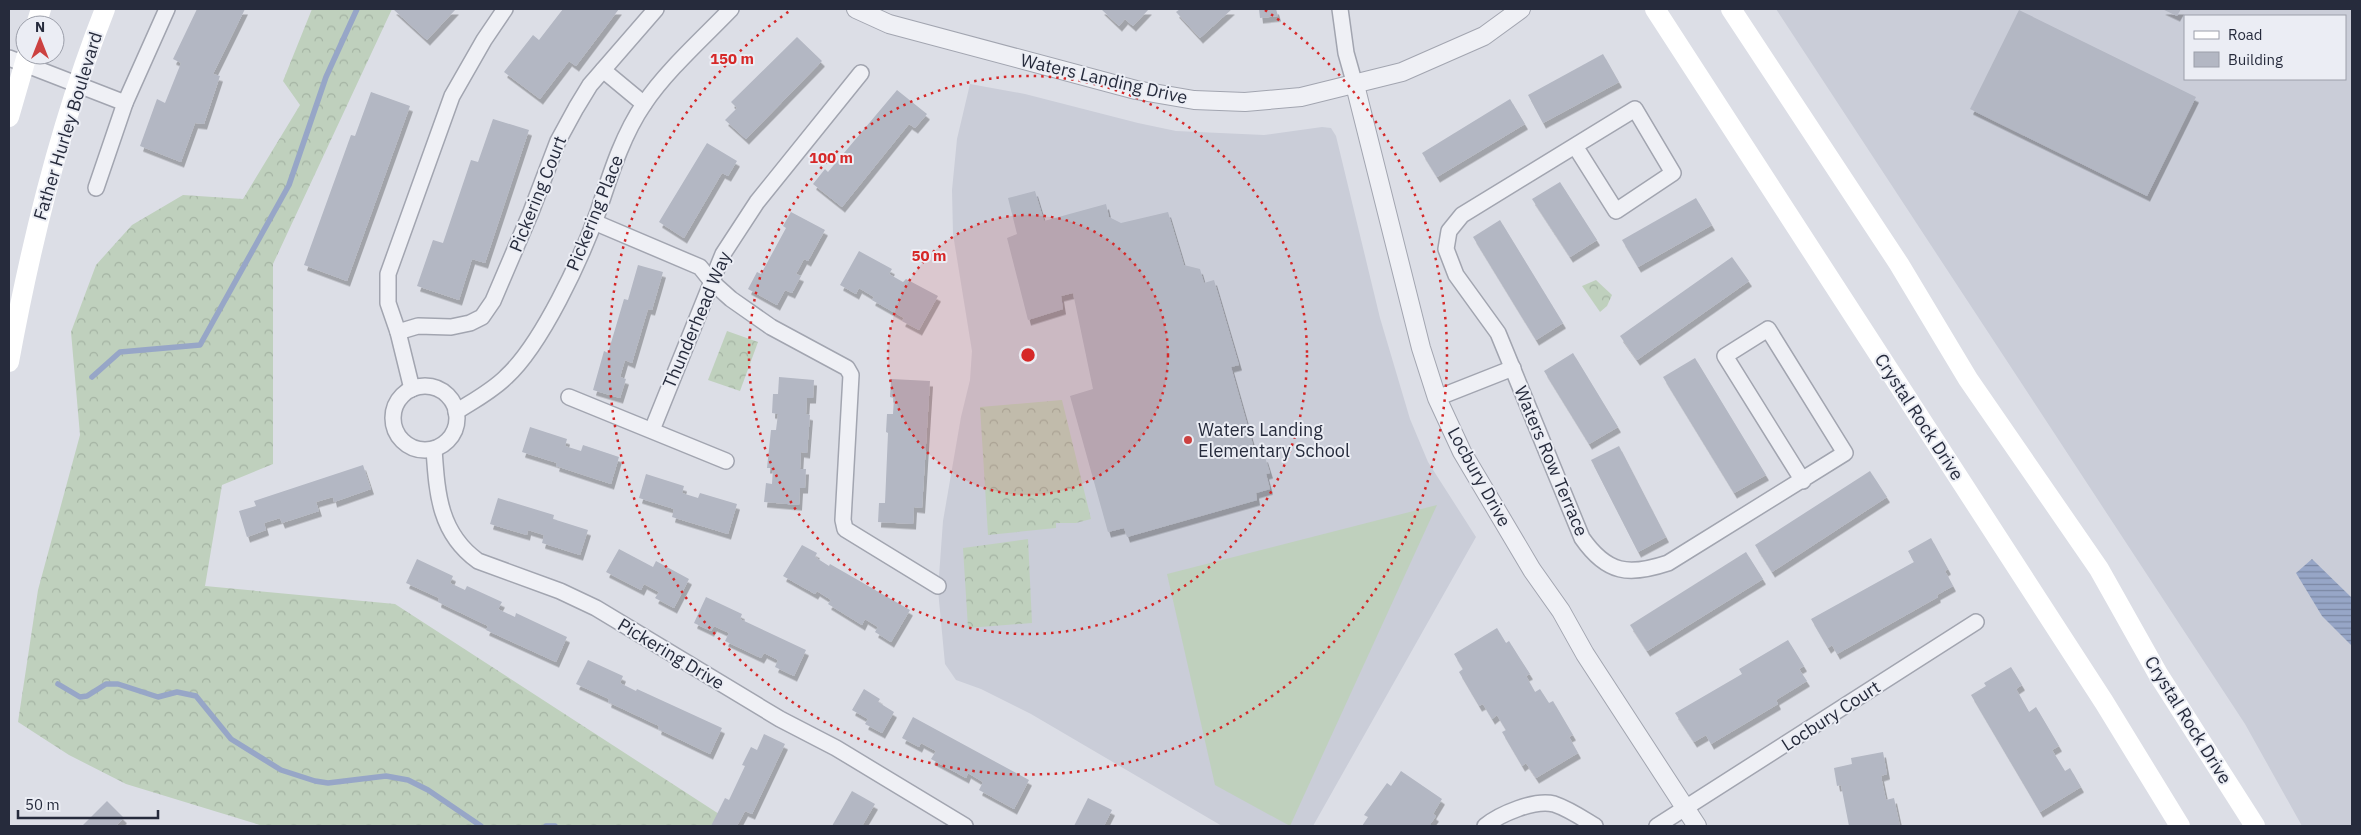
<svg xmlns="http://www.w3.org/2000/svg" width="2361" height="835" viewBox="0 0 2361 835" font-family="'IBM Plex Sans',sans-serif">
	<style>
		.built { fill: #cacdd8; fill-rule: evenodd }
		.grass { fill: #bfd0bd }
		.forest { fill: url(#forest-crowns) }
		.water { fill: url(#water-rules) }
		.lines { fill: none; stroke-linecap: round; stroke-linejoin: round }
		.stream { stroke: #97a6c7; stroke-width: 5.5 }
		.building { fill: #b3b7c3; filter: url(#shadow) }
		.minor-casing { stroke: #a2a5b0; stroke-width: 18 }
		.tertiary-casing { stroke: #a2a5b0; stroke-width: 20 }
		.minor { stroke: #eff0f5; stroke-width: 15 }
		.tertiary { stroke: #eff0f5; stroke-width: 18 }
		.secondary { stroke: #fff; stroke-width: 20 }
		.ring { fill: none; stroke: #d62828; stroke-width: 2.5; stroke-dasharray: 2.5 5 }
		.poi-dot { fill: #cc4140; stroke: #ebedf4; stroke-width: 2 }
		.labels { text-anchor: middle; stroke-width: 4; stroke-linejoin: round; paint-order: stroke }
		.street-label { font-size: 18px; fill: #262b3c; stroke: #ebedf4 }
		.poi-label { font-size: 18px; fill: #262b3c; stroke: #ebedf4; text-anchor: start }
		.centre { fill: #d62828; stroke: #ebedf4; stroke-width: 2.5 }
		.ring-label { font-size: 15px; text-anchor: middle; font-weight: bold; fill: #d62828; stroke: #ebedf4; stroke-width: 4; stroke-linejoin: round; paint-order: stroke }
	</style>
	<defs>
		<pattern id="forest-crowns" width="20" height="18" patternUnits="userSpaceOnUse" patternTransform="scale(1.25)"><rect width="20" height="18" fill="#bfd0bd"/><path d="M2 6a3 3 0 1 1 6 0M12 15a3 3 0 1 1 6 0" fill="none" stroke="#a4b3a3"/></pattern>
		<pattern id="water-rules" width="6" height="5" patternUnits="userSpaceOnUse" patternTransform="scale(1.25)"><rect width="6" height="5" fill="#97a6c7"/><path d="M0 2.5h6" fill="none" stroke="#7b87a3"/></pattern>
		<filter id="shadow"><feDropShadow dx="3" dy="5.5" stdDeviation="0" flood-color="#0004"/></filter>
	</defs>
	<rect width="100%" height="100%" fill="#dcdee6"/>
	<g class="built">
		<path d="M 1776,9 L 2352,9 L 2352,826 L 2302,826 L 2245,724 ZM 2185,16 L 2345,16 L 2345,79 L 2185,79 Z"/>
		<polygon points="970,84 1025,94 1138,123 1176,131 1264,135 1322,127 1331,128 1336,136 1380,318 1410,419 1428,462 1476,537 1313,826 1222,826 1031,714 981,689 956,680 945,664 938,590 943,521 961,417 970,380 972,351 953,234 952,190 957,139"/>
	</g>
	<polygon class="grass" points="1437,505 1290,826 1215,785 1167,574"/>
	<g class="forest">
		<polygon points="312,9 392,9 273,264 273,464 222,485 205,586 395,604 719,814 717,826 263,826 126,784 69,755 18,722 38,590 80,435 71,332 96,265 132,225 183,195 243,199 300,105 283,81"/>
		<polygon points="1596,280 1612,295 1607,306 1600,312 1582,286"/>
		<polygon points="727,331 758,342 740,391 708,380"/>
		<polygon points="1062,400 1091,519 1076,523 1056,523 1056,528 988,535 980,407"/>
		<polygon points="1028,539 1032,623 968,628 963,548"/>
	</g>
	<polygon class="water" points="2312,559 2352,598 2352,646 2322,616 2296,573"/>
	<g class="lines">
		<g class="stream">
			<polyline points="92,377 120,352 200,345 289,185 326,77 357,9"/>
			<polyline points="58,684 80,697 87,696 106,684 118,684 158,697 177,692 196,696 231,739 281,770 315,781 328,783 386,776 408,780 428,790 481,826"/>
			<polyline points="546,826 555,826"/>
		</g>
	</g>
	<g class="building">
		<polygon points="197,9 245,9 213,74 220,76 204,124 195,123 181,162 140,146 157,99 165,103 181,63 173,59"/>
		<polygon points="393,9 456,9 427,40"/>
		<polygon points="563,9 619,9 576,66 569,61 540,99 504,72 533,35 539,40"/>
		<polygon points="1101,9 1149,9 1133,26 1125,19 1119,26"/>
		<polygon points="1180,9 1232,9 1200,38 1176,12"/>
		<polygon points="1259,9 1276,9 1278,16 1260,18"/>
		<polygon points="2162,9 2181,9 2177,16"/>
		<polygon points="2019,10 2196,97 2147,196 1970,109"/>
		<polygon points="797,37 822,61 746,139 725,120 737,108 731,102"/>
		<polygon points="1603,54 1619,82 1543,123 1528,95"/>
		<polygon points="897,90 927,114 915,128 909,124 842,207 813,184 825,169 828,172"/>
		<polygon points="371,92 410,106 347,281 304,265 351,135 355,136"/>
		<polygon points="1510,99 1525,124 1437,177 1422,153"/>
		<polygon points="493,119 529,130 485,263 472,259 459,300 417,286 433,240 443,243 471,160 478,162"/>
		<polygon points="707,143 737,161 728,176 722,173 684,238 659,222"/>
		<polygon points="1560,182 1597,240 1570,257 1532,199"/>
		<polygon points="1035,191 1044,221 1106,204 1109,217 1121,223 1168,212 1184,265 1200,269 1204,283 1214,280 1239,365 1231,367 1257,459 1265,457 1270,473 1266,474 1270,489 1256,493 1257,500 1127,537 1124,528 1108,532 1070,396 1093,389 1073,293 1061,296 1063,309 1028,320 1007,238 1017,234 1008,198"/>
		<polygon points="1696,198 1712,225 1638,267 1622,240"/>
		<polygon points="791,212 825,230 808,261 804,259 796,274 801,276 792,293 785,290 777,305 748,289 757,272 761,274 786,228 783,226"/>
		<polygon points="1500,220 1563,323 1536,340 1473,237"/>
		<polygon points="859,251 892,269 889,274 903,282 906,279 938,296 919,330 902,321 904,318 872,300 874,297 859,288 856,294 840,285"/>
		<polygon points="1732,257 1749,281 1637,360 1620,336"/>
		<polygon points="638,265 663,272 652,310 648,309 632,363 625,360 620,377 626,379 620,398 593,390 604,351 608,353 624,299 628,300"/>
		<polygon points="1573,353 1618,427 1589,444 1544,371"/>
		<polygon points="1695,358 1766,475 1734,493 1663,377"/>
		<polygon points="779,377 814,380 813,398 807,398 806,414 810,415 807,453 801,452 800,469 806,469 805,488 800,488 799,505 764,502 766,483 772,484 773,468 767,468 771,430 776,430 778,414 772,413 773,394 778,394"/>
		<polygon points="891,379 930,381 922,508 914,507 913,524 878,522 879,503 885,503 888,433 886,432 887,414 893,414 894,398 890,397"/>
		<polygon points="530,427 567,439 565,446 581,451 583,445 619,457 611,484 556,466 557,463 522,452"/>
		<polygon points="1619,446 1666,537 1638,552 1591,460"/>
		<polygon points="363,465 371,489 334,502 333,497 316,502 319,511 282,523 280,518 264,523 266,530 247,537 239,511 256,506 254,501"/>
		<polygon points="1870,471 1887,497 1772,572 1755,545"/>
		<polygon points="646,474 684,486 682,493 698,498 700,493 737,504 728,534 672,517 674,509 639,498"/>
		<polygon points="498,498 554,515 553,519 588,530 580,555 542,543 544,535 528,530 527,535 490,524"/>
		<polygon points="1931,538 1948,569 1945,571 1953,586 1937,595 1938,597 1837,654 1832,645 1828,648 1811,619 1914,562 1908,551"/>
		<polygon points="802,545 817,553 815,557 829,566 830,564 910,610 891,642 875,632 878,627 865,619 862,625 828,604 831,600 817,591 815,594 783,576"/>
		<polygon points="619,549 653,567 656,561 689,579 674,608 655,598 659,592 644,584 641,590 606,572"/>
		<polygon points="1746,552 1763,579 1647,651 1630,625"/>
		<polygon points="417,559 453,576 450,583 465,590 467,586 502,602 498,609 515,617 516,613 567,637 556,662 486,630 488,626 438,602 439,598 406,583"/>
		<polygon points="706,597 742,614 740,619 806,650 794,676 775,667 778,660 764,653 761,658 725,641 729,633 714,626 711,631 694,623"/>
		<polygon points="1497,628 1506,643 1509,641 1519,657 1530,674 1526,676 1535,692 1540,689 1549,703 1553,701 1573,735 1569,737 1578,753 1536,778 1526,763 1522,766 1502,732 1506,730 1497,715 1492,719 1483,704 1479,706 1459,672 1463,669 1454,654"/>
		<polygon points="1788,640 1804,666 1799,669 1807,681 1776,700 1778,704 1711,744 1706,735 1694,742 1675,713 1742,674 1739,669"/>
		<polygon points="588,660 623,676 620,683 636,691 637,689 722,728 710,754 658,729 659,726 608,702 609,699 576,684"/>
		<polygon points="2011,667 2022,685 2016,689 2029,712 2036,707 2059,746 2052,750 2065,771 2070,768 2081,787 2040,812 1971,695 1986,686 1984,683"/>
		<polygon points="864,689 880,699 878,702 894,712 882,733 865,724 868,719 852,710"/>
		<polygon points="913,717 1029,780 1014,809 979,790 983,782 968,773 966,778 931,759 936,751 921,743 919,747 902,738"/>
		<polygon points="764,734 785,744 752,814 745,811 737,826 711,826 725,798 729,800 745,766 742,765 751,747 757,750"/>
		<polygon points="1883,752 1887,774 1881,776 1886,800 1894,798 1900,826 1849,826 1841,785 1837,786 1834,768 1852,764 1851,758"/>
		<polygon points="1401,771 1442,799 1433,814 1436,816 1429,826 1362,826 1368,817 1364,815 1387,783 1391,786"/>
		<polygon points="852,791 875,804 862,826 832,826"/>
		<polygon points="1088,798 1112,810 1104,826 1074,826"/>
		<polygon points="107,801 124,818 116,826 82,826"/>
	</g>
	<g class="lines">
		<defs>
			<g id="minor">
				<polyline points="1340,9 1346,53 1355,85"/>
				<polyline points="9,58 125,103 167,9"/>
				<polyline points="603,70 644,104"/>
				<path d="M 1575,146 L 1616,211 L 1673,173 L 1635,109 L 1462,215 L 1449,231 L 1446,249 L 1456,275 L 1498,333 L 1582,538 C 1607,574 1629,576 1668,563 L 1845,453 L 1768,329 L 1725,356 L 1803,481"/>
				<polyline points="96,188 125,103"/>
				<polyline points="594,222 700,267 712,282 731,299 771,327 847,368 851,375 843,520 845,529 938,586"/>
				<polyline points="398,332 418,326 451,327 470,323 482,317 493,301 531,212 558,141 576,108 590,85 656,9"/>
				<circle cx="425" cy="418" r="32"/>
				<polyline points="412,389 398,332 388,303 388,274 452,96 484,40 505,9"/>
				<polyline points="569,397 726,461"/>
				<polyline points="1437,398 1513,368"/>
				<path d="M 456,412 C 473,401 492,391 506,377 C 542,344 581,259 598,212 C 610,176 622,136 644,104 C 666,71 703,38 731,9"/>
				<polyline points="652,430 723,254 757,202 861,73"/>
				<path d="M 434,449 C 437,493 439,533 478,561 L 560,591 L 596,608 L 780,719 L 836,748 L 965,826"/>
				<path d="M 1485,826 C 1500,814 1535,799 1554,804 C 1569,809 1582,818 1595,826"/>
				<polyline points="1657,826 1976,622"/>
			</g>
			<g id="tertiary">
				<polyline points="856,9 889,24 1136,90 1194,100 1245,102 1301,97 1402,72 1484,36 1521,9"/>
				<polyline points="1355,85 1421,348 1437,398 1462,452 1532,570 1561,611 1585,654 1697,826"/>
			</g>
		</defs>
		<use href="#minor" class="minor-casing"/>
		<use href="#tertiary" class="tertiary-casing"/>
		<use href="#minor" class="minor"/>
		<use href="#tertiary" class="tertiary"/>
		<g class="secondary">
			<polyline points="1655,9 2104,702 2180,826"/>
			<polyline points="1731,9 1899,264 1968,379 2099,569 2158,674 2255,826"/>
			<polyline points="36,25 41,9"/>
			<polyline points="9,117 27,55"/>
			<path d="M 9,362 C 31,242 60,123 105,9"/>
		</g>
	</g>
	<circle cx="1028" cy="355" r="140" fill="#d62828" fill-opacity=".12"/>
	<g class="ring">
		<circle cx="1028" cy="355" r="140"/>
		<circle cx="1028" cy="355" r="279"/>
		<path d="M1265 10A419 419 0 1 1 791 10"/>
	</g>
	<circle class="poi-dot" cx="1188" cy="440" r="5"/>
	<g class="labels">
		<g class="street-label">
			<text transform="translate(1104 79) rotate(13)" y="6">Waters Landing Drive</text>
			<text transform="translate(68 126) rotate(-73)" y="6">Father Hurley Boulevard</text>
			<text transform="translate(538 194) rotate(-68)" y="6">Pickering Court</text>
			<text transform="translate(595 213) rotate(-68)" y="6">Pickering Place</text>
			<text transform="translate(697 320) rotate(-67)" y="6">Thunderhead Way</text>
			<text transform="translate(1919 417) rotate(57)" y="6">Crystal Rock Drive</text>
			<text transform="translate(1551 461) rotate(67)" y="6">Waters Row Terrace</text>
			<text transform="translate(1479 477) rotate(61)" y="6">Locbury Drive</text>
			<text transform="translate(671 654) rotate(31)" y="6">Pickering Drive</text>
			<text transform="translate(1831 716) rotate(-33)" y="6">Locbury Court</text>
			<text transform="translate(2188 720) rotate(58)" y="6">Crystal Rock Drive</text>
		</g>
		<g class="poi-label">
			<text x="1198" y="436">Waters Landing<tspan x="1198" dy="21">Elementary School</tspan></text>
		</g>
	</g>
	<circle cx="1028" cy="355" r="8" class="centre"/>
	<g class="ring-label">
		<text x="732" y="64">150 m</text>
		<text x="831" y="163">100 m</text>
		<text x="929" y="261">50 m</text>
	</g>
	<rect width="2361" height="835" fill="none" stroke="#262b3c" stroke-width="20"/>
	<rect x="2184" y="15" width="162" height="65" fill="#ebedf4" stroke="#9c9faa"/>
	<rect x="2194" y="31" width="25" height="8" fill="#ffffff" stroke="#9c9faa"/>
	<text x="2228" y="40" font-size="15" fill="#262b3c">Road</text>
	<rect x="2194" y="52" width="25" height="15" fill="#b3b7c3" stroke="#9c9faa"/>
	<text x="2228" y="65" font-size="15" fill="#262b3c">Building</text>
	<g transform="translate(40 40)"><circle r="24" fill="#ebedf4" stroke="#9c9faa"/>
	<path d="M0-4L9 19L0 12L-9 19Z" fill="#cc4140"/>
	<text y="-8" font-size="14" font-weight="bold" text-anchor="middle" fill="#262b3c">N</text>
	</g>
	<path d="M18 810v8h140v-8" fill="none" stroke="#262b3c" stroke-width="2.5"/>
	<text x="25" y="810" font-size="15" fill="#262b3c" stroke="#ebedf4" stroke-width="4" paint-order="stroke">50 m</text>
</svg>
